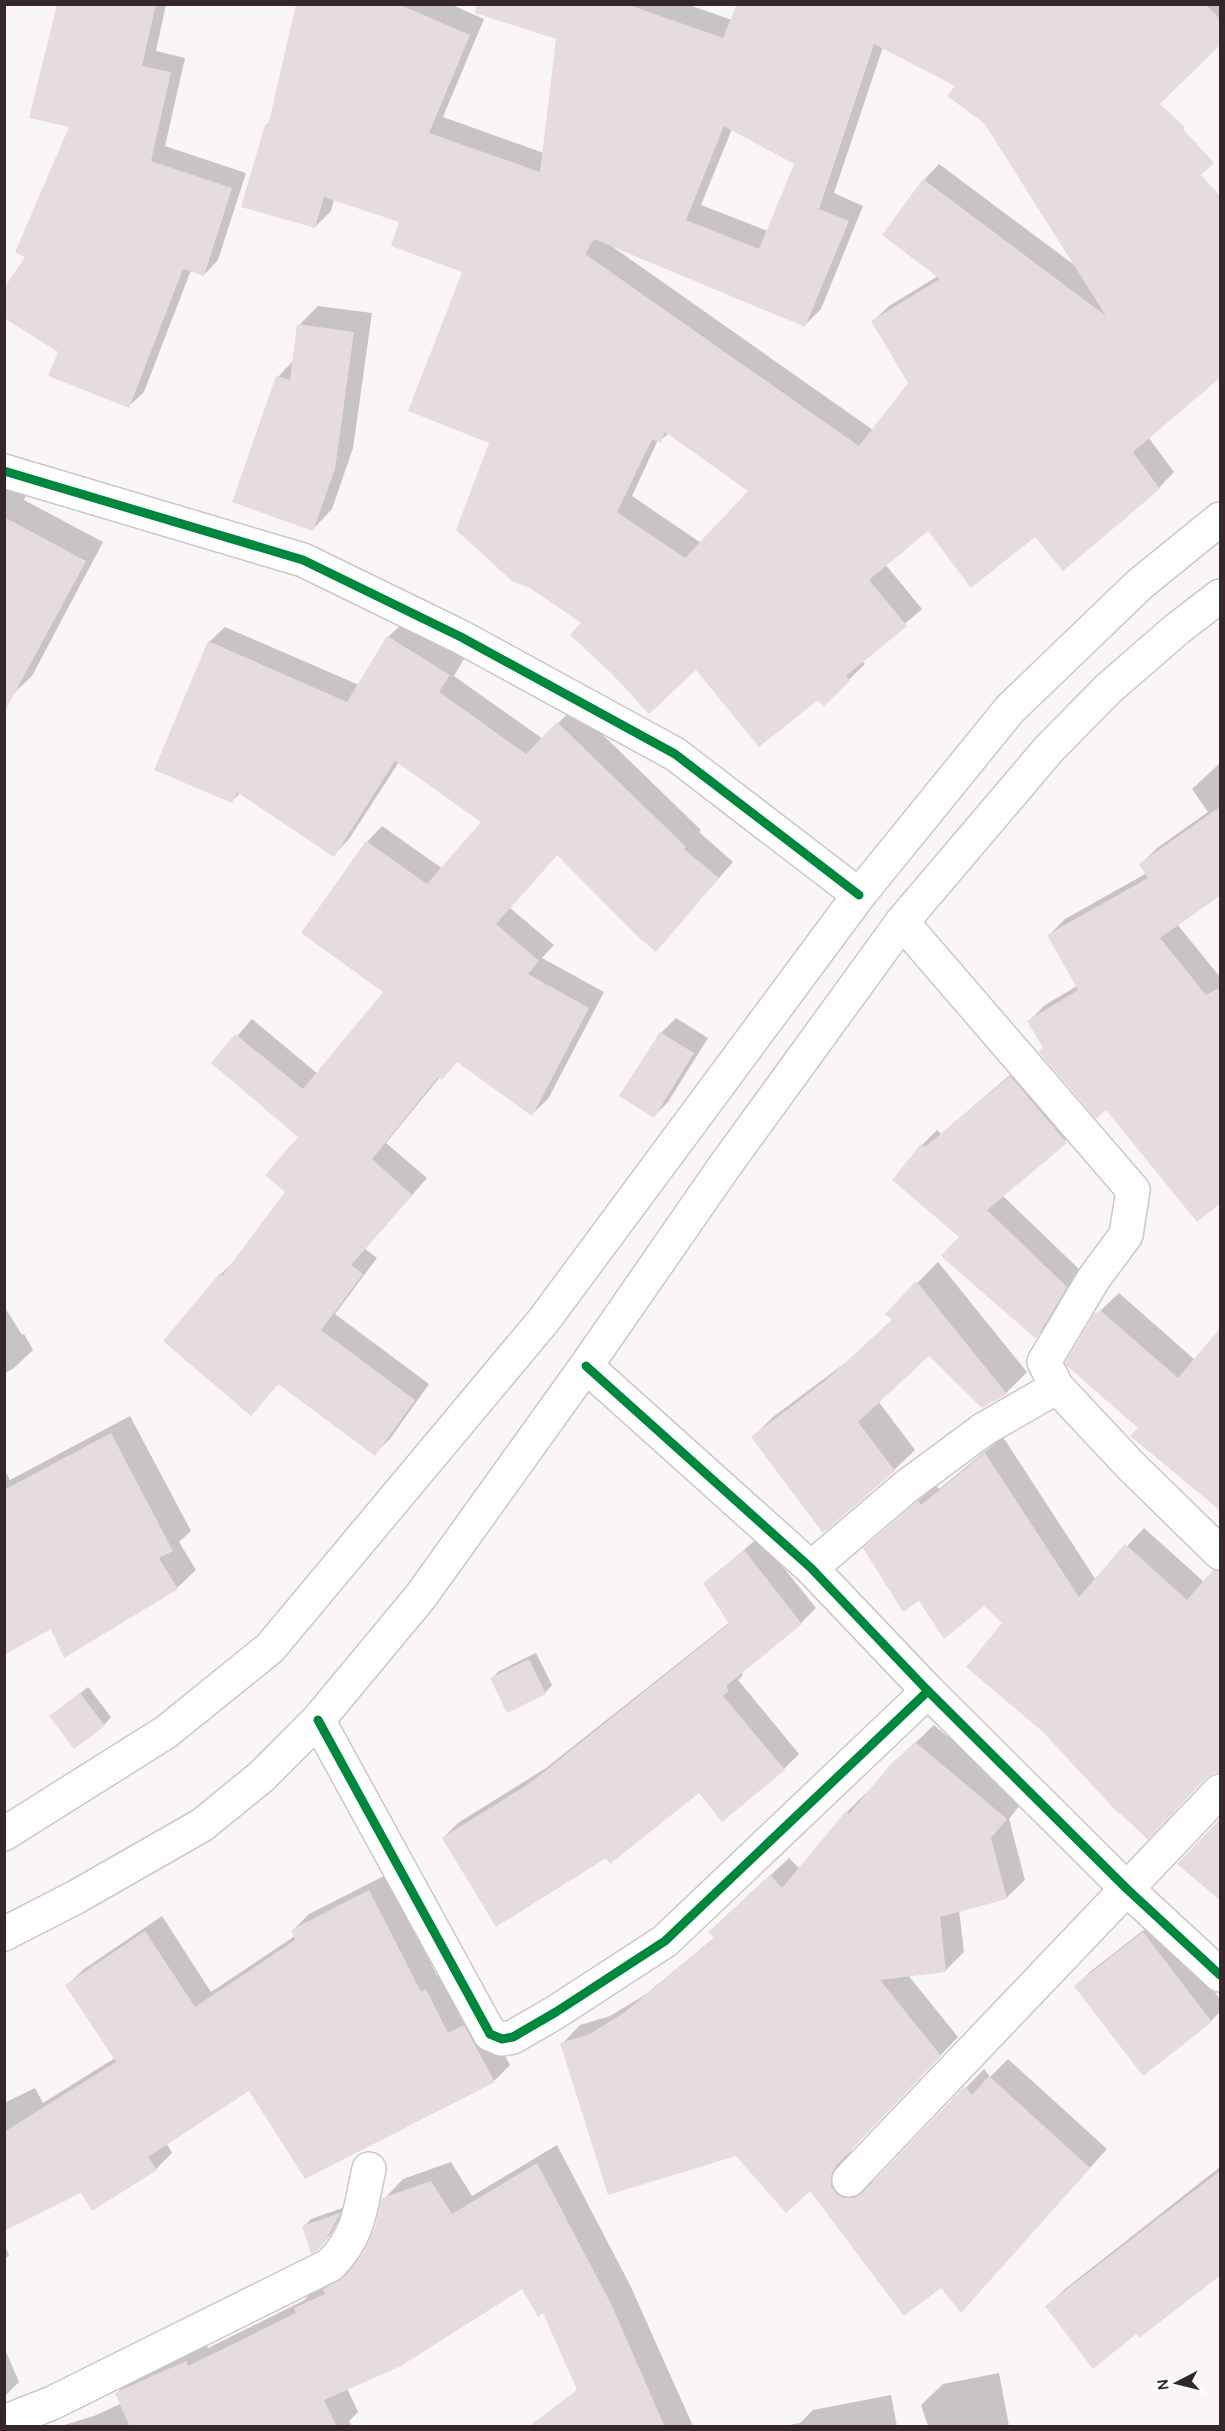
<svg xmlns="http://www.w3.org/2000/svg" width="1225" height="2431" viewBox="0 0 1225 2431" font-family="Karla,sans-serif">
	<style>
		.shadow { fill: #0003; fill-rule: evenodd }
		.building { fill: #e6dcdf; fill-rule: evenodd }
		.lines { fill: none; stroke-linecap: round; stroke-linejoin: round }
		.street-casing { stroke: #cec6c9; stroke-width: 36 }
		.primary-casing { stroke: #cec6c9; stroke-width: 36 }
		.street { stroke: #fefefe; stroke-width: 33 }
		.primary { stroke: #fefefe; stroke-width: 33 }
		.cycleway-casing { stroke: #fff; stroke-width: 13 }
		.cycleway { stroke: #00873e; stroke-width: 9 }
	</style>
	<rect width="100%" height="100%" fill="#faf6f8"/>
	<g class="shadow">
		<polygon points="59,4 166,4 156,51 185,58 165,146 246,173 218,260 204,275 191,270 144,392 129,406 60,352 27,256 71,126"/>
		<path d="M 297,4 L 450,4 L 484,19 L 443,117 L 544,153 L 558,38 L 501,4 L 686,4 L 732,20 L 1150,4 L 1220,4 L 1220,42 L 1133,71 L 1148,437 L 1174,472 L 1159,488 L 1036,535 L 928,528 L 885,564 L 922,609 L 862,661 L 865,664 L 824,704 L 818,698 L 696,668 L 583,623 L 491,442 L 464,271 L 401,222 L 334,199 L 331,211 L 315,227 L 266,126 L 270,121 ZM 883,47 L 957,85 L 985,122 L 1077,267 L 939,164 L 924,180 L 884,235 L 938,276 L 889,306 L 873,321 L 910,383 L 873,430 L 610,245 L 805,325 L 821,309 L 863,206 L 834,193 ZM 732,129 L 796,163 L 768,231 L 701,205 ZM 669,433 L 751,490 L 701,543 L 632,496 L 658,440 L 660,441 Z"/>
		<polygon points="318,306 372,313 353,448 332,509 313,529 278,377 294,360 299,325"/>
		<polygon points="4,486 26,495 24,500 103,542 32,676 13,694 4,689"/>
		<polygon points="404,622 464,659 454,676 543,739 574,707 701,830 699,832 733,862 656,950 558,854 510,908 554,945 542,958 604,992 548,1099 532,1114 458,1061 442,1078 440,1077 386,1143 427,1178 365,1249 377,1258 335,1314 429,1384 390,1439 374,1454 279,1383 251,1414 221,1274 236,1259 287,1192 300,1137 214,1063 252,1019 318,1074 385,991 367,842 382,826 443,869 484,822 399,762 349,839 334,855 240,793 231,802 209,642 225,627 359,685 388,637"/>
		<polygon points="1220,763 1220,893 1177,924 1220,977 1220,1201 1106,1108 1044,1048 1029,1021 1045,1005 1077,986 1049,935 1065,919 1147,873 1141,864 1157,848 1208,812 1192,789"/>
		<polygon points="676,1018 708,1038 668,1102 653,1117 661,1033"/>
		<polygon points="1025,1062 1081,1127 1002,1195 1081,1271 1051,1322 1036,1337 961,1237 922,1145 937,1130 941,1134"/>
		<polygon points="938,1262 1027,1372 1006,1393 982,1407 929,1354 878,1401 915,1450 894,1470 753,1437 773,1417 849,1360 893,1319 887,1314"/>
		<polygon points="1119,1293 1195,1360 1140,1427 1096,1315"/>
		<polygon points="4,1306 22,1335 24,1334 33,1350 14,1368 4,1374"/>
		<polygon points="130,1416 191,1531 179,1542 196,1570 177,1588 52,1627 4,1653 4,1469 10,1480"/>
		<polygon points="1003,1437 1096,1580 1144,1528 1204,1582 1220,1564 1220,1771 1214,1772 1004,1623 984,1604 920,1599 865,1548 936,1485 939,1489"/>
		<polygon points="759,1537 816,1608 801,1623 741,1672 743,1675 738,1680 799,1754 784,1769 699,1791 606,1856 443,1838 458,1823 546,1768 730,1622 705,1583"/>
		<polygon points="536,1653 552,1685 545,1693 492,1678 499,1671"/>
		<polygon points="88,1687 111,1717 104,1725 51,1716"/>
		<polygon points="934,1725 1024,1800 1009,1819 1025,1880 1006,1898 959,1910 964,1952 946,1970 908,1975 958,2037 853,2147 848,2157 849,2167 863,2180 873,2181 880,2177 984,2069 990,2077 1008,2059 1107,2149 961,2311 941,2286 811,2189 736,2154 562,2044 580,2025 610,2016 645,1995 715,1937 729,1914 789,1858 800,1869 847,1812 865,1794 867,1795 892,1765"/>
		<polygon points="386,1875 437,1976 442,1974 480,2010 510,2065 494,2081 250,2088 166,2143 172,2153 156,2169 82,2191 4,2229 4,2103 35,2088 43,2103 115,2058 67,1985 84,1969 162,1916 211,1992 295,1936 292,1931 309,1914"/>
		<polygon points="1159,1918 1220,1999 1220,2012 1211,2021 1076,1986 1091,1971"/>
		<polygon points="557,2145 630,2285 693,2426 598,2426 544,2311 522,2287 347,2388 358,2412 349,2421 352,2426 61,2426 94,2416 122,2403 117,2393 137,2373 206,2342 208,2348 303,2301 315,2289 357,2263 365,2252 376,2228 384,2199 403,2179 451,2162 472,2196"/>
		<polygon points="1220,2167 1220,2273 1136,2332 1047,2306 1065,2289"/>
		<polygon points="345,2207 332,2233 318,2249 303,2227 311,2219"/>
		<polygon points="4,2244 9,2255 4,2260"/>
		<polygon points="4,2347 19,2382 4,2397"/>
		<polygon points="999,2373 1009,2426 928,2426 921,2405 943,2384"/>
		<polygon points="891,2395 897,2426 784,2426 800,2423 813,2410"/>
	</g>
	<g class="building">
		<polygon points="57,4 156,4 142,66 171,72 151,161 232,188 204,276 183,269 129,408 48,376 58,352 4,318 4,288 25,257 15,252 69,127 29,118"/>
		<path d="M 296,4 L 398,4 L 470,35 L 429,133 L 540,172 L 556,39 L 475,13 L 476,4 L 626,4 L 723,38 L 737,4 L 1205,4 L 1221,20 L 1221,44 L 1160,104 L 1185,127 L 1183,129 L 1214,163 L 1201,175 L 1221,197 L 1221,377 L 1133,452 L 1160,489 L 1063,571 L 1035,537 L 971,588 L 928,531 L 869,580 L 907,626 L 846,676 L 850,681 L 824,706 L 818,700 L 759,747 L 696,670 L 649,714 L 612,674 L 570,635 L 581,623 L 530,588 L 512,581 L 456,530 L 489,443 L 408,411 L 462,272 L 391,246 L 399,222 L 324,197 L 315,228 L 241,207 L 265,125 L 268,126 ZM 874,44 L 955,86 L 947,96 L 984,123 L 1106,316 L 923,179 L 882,235 L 940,279 L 871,321 L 908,383 L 859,446 L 585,254 L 594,239 L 805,327 L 849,221 L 819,209 ZM 724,126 L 794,164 L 759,249 L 686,220 ZM 665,432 L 748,491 L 685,558 L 617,512 L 652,439 L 661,443 Z"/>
		<polygon points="297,324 354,332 335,469 313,531 232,502 276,376 290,380"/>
		<polygon points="4,517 86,561 4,713"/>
		<polygon points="387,636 450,675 439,692 526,754 557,722 686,847 684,849 719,878 656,952 638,937 557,855 496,924 539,961 528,974 589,1008 532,1116 457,1062 442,1080 438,1077 372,1159 412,1195 351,1265 363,1274 321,1330 415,1400 375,1456 278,1384 251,1416 163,1341 220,1273 222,1276 285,1192 265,1175 298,1137 211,1063 235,1034 303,1089 383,992 301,933 366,841 427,884 481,822 395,761 334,857 237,792 232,803 154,770 208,641 347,702"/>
		<polygon points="1221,806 1221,895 1160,938 1206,995 1221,987 1221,1203 1197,1222 1106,1110 1096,1119 1038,1051 1043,1048 1027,1021 1078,990 1047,935 1148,878 1139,864"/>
		<polygon points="660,1032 694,1053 654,1118 619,1096"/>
		<polygon points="1010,1076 1067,1143 987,1210 1067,1287 1036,1339 941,1256 959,1237 892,1180 921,1144 925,1147"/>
		<polygon points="916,1281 1007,1394 982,1408 929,1356 858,1422 895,1471 823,1533 751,1437 826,1380 892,1320 885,1314"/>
		<polygon points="1100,1310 1178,1378 1221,1327 1221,1511 1130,1436 1138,1428 1067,1366 1065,1363 1094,1314"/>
		<polygon points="111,1433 173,1551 159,1558 178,1589 64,1658 51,1629 4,1655 4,1490"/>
		<polygon points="985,1453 1079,1597 1125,1544 1187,1600 1213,1570 1221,1571 1221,1773 1214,1773 1206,1778 1148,1840 1120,1813 1119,1814 1043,1732 966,1667 1002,1623 984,1606 944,1639 919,1601 903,1612 863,1548 918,1501 921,1505"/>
		<polygon points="744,1550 802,1624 726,1686 729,1691 723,1696 785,1770 722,1822 699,1793 610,1864 606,1858 496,1927 442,1838 530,1783 729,1624 703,1583"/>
		<polygon points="529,1659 546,1694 507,1713 490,1678"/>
		<polygon points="80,1693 105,1726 74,1749 49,1716"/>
		<polygon points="915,1742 1007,1819 991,1838 1007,1899 940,1917 946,1972 880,1980 941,2056 835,2167 831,2176 831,2186 837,2194 844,2198 854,2198 862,2193 965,2086 972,2095 989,2076 1090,2168 961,2313 941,2288 904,2316 810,2191 786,2213 736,2156 608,2195 560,2043 590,2034 625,2012 714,1938 708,1932 770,1875 782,1888 846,1811 849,1814 891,1764"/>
		<polygon points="1221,1818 1221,1901 1177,1864"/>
		<polygon points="369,1890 421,1992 426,1989 448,2033 464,2025 495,2082 305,2179 249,2091 148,2157 157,2170 92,2211 81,2193 4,2231 4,2132 116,2062 65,1985 145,1931 195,2007 295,1940 291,1930"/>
		<polygon points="1143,1932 1212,2022 1143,2076 1074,1986"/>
		<polygon points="537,2163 611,2304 665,2427 528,2427 577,2390 543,2313 538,2317 522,2289 401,2366 324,2400 337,2427 130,2427 115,2393 186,2361 188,2366 296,2313 294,2308 325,2294 323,2289 344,2277 364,2252 375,2227 382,2198 431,2181 452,2214"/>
		<polygon points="1221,2170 1221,2275 1139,2338 1136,2334 1093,2369 1045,2306"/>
		<polygon points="340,2213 325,2242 318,2250 311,2254 302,2226"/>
	</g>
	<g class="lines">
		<defs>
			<g id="street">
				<polyline points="4,471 303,560 461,637 675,754 859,895"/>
				<polyline points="902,922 1133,1190 1126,1235 1094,1278 1044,1362 1057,1387 1130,1465 1220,1553"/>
				<polyline points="586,1366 811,1568 928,1691 1127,1889 1220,1975"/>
				<polyline points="811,1568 907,1486 984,1429 1057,1387"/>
				<polyline points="318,1720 490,2034 502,2039 513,2037 556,2012 665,1941 928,1691"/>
				<polyline points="849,2180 1220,1791"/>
				<path d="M 4,2422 L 52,2403 L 330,2265 C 360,2235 360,2209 369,2169"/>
			</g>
			<g id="primary">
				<polyline points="4,1834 166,1732 270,1648 544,1320 859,895 1010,709 1140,584 1220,519"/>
				<polyline points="4,1934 76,1897 202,1825 261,1777 318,1720 421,1596 586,1366 724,1167 902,922 1049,749 1108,689 1177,629 1220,596"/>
			</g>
		</defs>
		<use href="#street" class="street-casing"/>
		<use href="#primary" class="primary-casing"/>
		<use href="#street" class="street"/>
		<use href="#primary" class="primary"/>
		<defs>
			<g id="cycleway">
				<polyline points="4,471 303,560 461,637 675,754 859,895"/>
				<polyline points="586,1366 811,1568 928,1691 1127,1889 1220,1975"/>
				<polyline points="318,1720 490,2034 502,2039 513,2037 556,2012 665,1941 928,1691"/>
			</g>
		</defs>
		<use href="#cycleway" class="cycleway-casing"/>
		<use href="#cycleway" class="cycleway"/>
	</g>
	<rect width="1225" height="2431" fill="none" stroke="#34272b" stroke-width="12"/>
	<g transform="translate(1177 2383) rotate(263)" stroke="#ffffff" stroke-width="4.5" paint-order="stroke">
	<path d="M0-4.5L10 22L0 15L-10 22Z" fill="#34272b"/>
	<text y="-9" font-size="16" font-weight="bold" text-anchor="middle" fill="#34272b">N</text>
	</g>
</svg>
